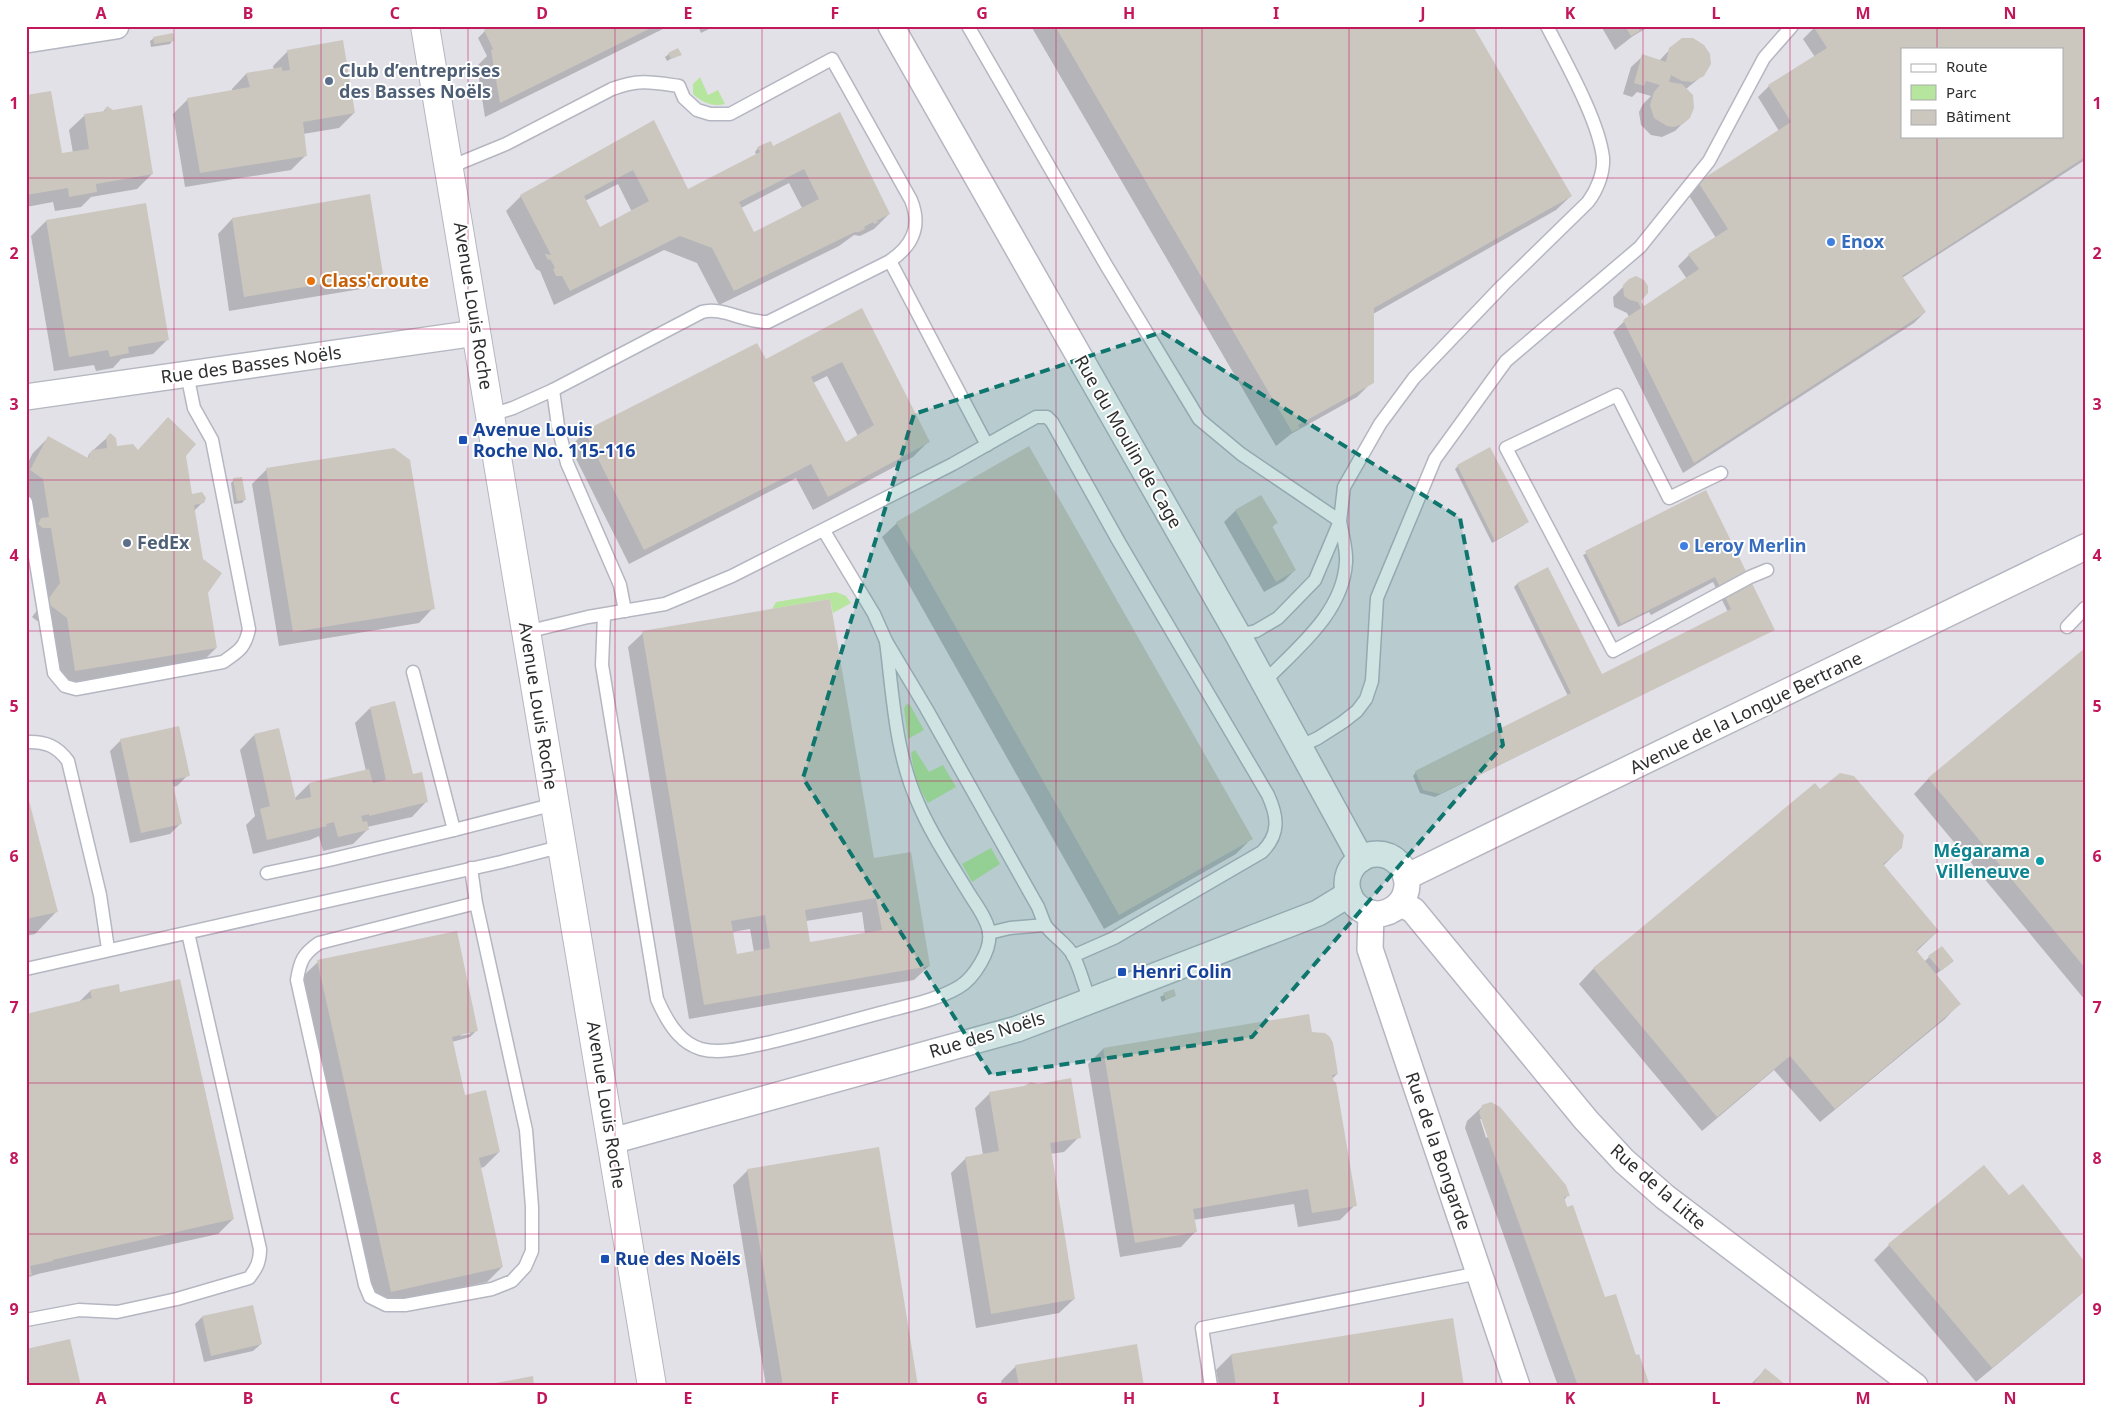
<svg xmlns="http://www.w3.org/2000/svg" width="2111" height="1412" viewBox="0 0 2111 1412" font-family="'Noto Sans',sans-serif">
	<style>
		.industrial { fill: #e3e1e8; fill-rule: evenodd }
		.green { fill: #b6e59e }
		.shadow { fill: #0003; fill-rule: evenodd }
		.building { fill: #cbc7bf; fill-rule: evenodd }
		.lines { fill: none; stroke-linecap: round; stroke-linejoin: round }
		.lane-casing { stroke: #b4b7c1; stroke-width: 15 }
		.street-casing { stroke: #b4b7c1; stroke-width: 28 }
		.secondary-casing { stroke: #b4b7c1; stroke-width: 30 }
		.lane { stroke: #fff; stroke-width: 12 }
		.street { stroke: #fff; stroke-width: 25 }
		.secondary { stroke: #fff; stroke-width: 28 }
		.marked { fill: #0f766e; fill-opacity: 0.2; stroke: #0f766e; stroke-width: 4; stroke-dasharray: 10 6; stroke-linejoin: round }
		.grid { fill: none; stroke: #c2185b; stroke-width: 1; stroke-opacity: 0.55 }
		.service-dot { fill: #5c6f8a; stroke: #fff; stroke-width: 2 }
		.shop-dot { fill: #3f7fe0; stroke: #fff; stroke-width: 2 }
		.food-dot { fill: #e8710a; stroke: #fff; stroke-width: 2 }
		.transit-dot { fill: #1a4fb4; stroke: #fff; stroke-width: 2 }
		.culture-dot { fill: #0f9aa8; stroke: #fff; stroke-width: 2 }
		.labels { text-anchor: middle; stroke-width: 4; stroke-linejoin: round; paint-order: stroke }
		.service-label { font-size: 18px; font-weight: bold; fill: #4e5e75; stroke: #fff; text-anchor: start }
		.shop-label { font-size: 18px; font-weight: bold; fill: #366cbe; stroke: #fff; text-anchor: start }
		.food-label { font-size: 18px; font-weight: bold; fill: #c56008; stroke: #fff; text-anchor: start }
		.street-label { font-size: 18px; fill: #2e2e2e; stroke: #fff }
		.transit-label { font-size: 18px; font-weight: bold; fill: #164399; stroke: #fff; text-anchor: start }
		.culture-label { font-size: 18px; font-weight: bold; fill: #0d838f; stroke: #fff; text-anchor: end }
		.neatline { fill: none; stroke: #c2185b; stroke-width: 2 }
		.grid-label { font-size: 16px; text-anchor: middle; font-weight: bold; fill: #c2185b }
	</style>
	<rect width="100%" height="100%" fill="#efe9e1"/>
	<path class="industrial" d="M 26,26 L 2085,26 L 2085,1386 L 26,1386 ZM 1902,49 L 2062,49 L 2062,136 L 1902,136 Z"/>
	<g class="green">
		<path d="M 700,77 L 708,95 L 718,90 L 725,104 C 712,107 703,103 693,94 L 693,84 Z"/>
		<polygon points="836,592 846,596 851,603 833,613 830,599 772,609 776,602"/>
		<polygon points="907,704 910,705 924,730 908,739 904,708"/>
		<path d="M 915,750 L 929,772 L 943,765 L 956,787 L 928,803 C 917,785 914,774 911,753 Z"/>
		<polygon points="991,848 1000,864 972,882 962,864"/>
	</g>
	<g class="shadow">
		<polygon points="494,26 669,26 485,117 477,66 487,56 478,38 485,31"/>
		<polygon points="698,26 715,26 701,33"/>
		<polygon points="1031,26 1472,26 1571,196 1556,210 1373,314 1372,382 1357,397 1291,434 1276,446"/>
		<polygon points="1601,26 1650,26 1633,36 1615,50"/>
		<path d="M 2085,26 L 2085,160 L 1902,278 L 1925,312 L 1914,323 L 1683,473 L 1613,332 L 1629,317 L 1627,313 L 1614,307 L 1613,297 L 1630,280 L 1643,308 L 1687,279 L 1678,266 L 1689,255 L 1716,238 L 1688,194 L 1699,183 L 1779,131 L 1758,97 L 1769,86 L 1815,57 L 1803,39 L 1814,28 ZM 1902,49 L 2062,49 L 2062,136 L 1902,136 Z"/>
		<polygon points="154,38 173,40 170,44 151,47 150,41"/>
		<polygon points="1693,39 1699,42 1706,50 1703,75 1686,89 1686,120 1675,131 1662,137 1651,135 1641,125 1639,112 1643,104 1651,96 1637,92 1632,97 1623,94 1631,67 1643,56 1659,61 1673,46"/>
		<polygon points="288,51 354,113 339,128 303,134 306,155 291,170 185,187 173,114 188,99 232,91 232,89 246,74 274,70 273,66"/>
		<polygon points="669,54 680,54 667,61 665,57"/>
		<polygon points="26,96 61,155 73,153 69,130 84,116 102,113 107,107 152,174 137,189 91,197 81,207 55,211 53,202 26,207"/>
		<path d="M 653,122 L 688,191 L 757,156 L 755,152 L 758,148 L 772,148 L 889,214 L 874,229 L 860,236 L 854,235 L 839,246 L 719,305 L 697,263 L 664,250 L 554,305 L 540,271 L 536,269 L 506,211 L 521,196 ZM 789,183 L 802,208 L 754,234 L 741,208 ZM 618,184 L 632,212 L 600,229 L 585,201 Z"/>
		<polygon points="232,219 381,274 367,288 229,311 218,234"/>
		<polygon points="46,221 168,339 153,354 121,359 113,368 96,371 94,365 54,371 31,236"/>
		<path d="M 861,310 L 928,442 L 913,457 L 813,510 L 796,478 L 629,564 L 570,447 L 585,432 L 766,361 ZM 827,376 L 858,436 L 845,444 L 813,383 Z"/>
		<polygon points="110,435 116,448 185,455 191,495 203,502 194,511 216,648 201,663 61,685 52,632 32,617 46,599 29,494 26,493 26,466 33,453 48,438 87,459 89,454"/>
		<polygon points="1458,466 1524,525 1492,543 1455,469"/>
		<polygon points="267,469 433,608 419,623 279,646 252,484"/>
		<polygon points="234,480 245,499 242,503 234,504 231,483"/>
		<polygon points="1706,492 1773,630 1435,797 1420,793 1413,776 1416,772 1568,696 1514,587 1517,584 1548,569 1602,675 1728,612 1713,582 1651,615 1649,612 1618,627 1583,555"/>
		<polygon points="1261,496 1276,523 1271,528 1295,570 1284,581 1264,592 1224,522 1235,511"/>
		<polygon points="897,523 1251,839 1236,854 1104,929 882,537"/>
		<path d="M 643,633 L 873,860 L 929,966 L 914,980 L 689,1019 L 628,647 ZM 862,912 L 865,934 L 809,943 L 806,921 ZM 750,929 L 754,952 L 735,955 L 732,932 Z"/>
		<polygon points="2085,650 2085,1000 1914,794 1928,779"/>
		<polygon points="370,708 426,802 412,817 367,827 368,829 353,844 323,851 319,836 310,840 253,854 246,825 255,816 240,750 254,735 295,798 309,784 366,771 355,723"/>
		<polygon points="121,740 188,775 177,786 173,787 181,823 170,834 130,843 110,751"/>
		<polygon points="1815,784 1820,791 1901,848 1883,866 1938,931 1916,952 1924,962 1929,957 1949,964 1935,975 1959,1004 1945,1019 1820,1122 1774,1070 1702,1131 1579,984 1593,969"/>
		<polygon points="26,792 56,912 35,934 26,936"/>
		<path d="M 318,962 L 477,1030 L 470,1037 L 452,1042 L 464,1096 L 499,1152 L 484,1167 L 480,1168 L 502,1267 L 487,1282 L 376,1306 L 303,976 ZM 470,1031 L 470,1034 L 460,1036 L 464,1033 Z"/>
		<polygon points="1173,990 1175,995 1162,1002 1160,997"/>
		<polygon points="90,991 120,993 233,1219 218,1234 38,1274 26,1278 26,1015 79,1002"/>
		<polygon points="1311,1033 1337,1074 1332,1079 1355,1205 1340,1220 1298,1227 1294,1204 1193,1220 1195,1232 1181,1247 1120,1257 1088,1064 1103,1049"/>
		<polygon points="990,1093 1079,1137 1064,1152 1050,1154 1074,1299 1059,1313 976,1328 951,1173 966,1158 983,1155 975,1108"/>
		<path d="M 1483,1106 L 1568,1195 L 1564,1200 L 1604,1299 L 1635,1357 L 1648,1386 L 1558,1386 L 1465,1128 L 1467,1121 ZM 1480,1119 L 1482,1119 L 1488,1137 L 1486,1138 Z"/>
		<polygon points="1983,1167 2085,1291 1976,1382 1874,1260 1889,1245"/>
		<polygon points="748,1170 917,1386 766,1386 733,1185"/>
		<polygon points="202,1317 261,1344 253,1351 204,1362 195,1324"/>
		<polygon points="1231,1355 1462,1386 1219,1386 1216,1370"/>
		<polygon points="1016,1366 1142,1386 1002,1386 1001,1381"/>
		<polygon points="1765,1370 1785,1386 1749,1386"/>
	</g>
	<g class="building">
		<polygon points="492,26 655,26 500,103 491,50 493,49 484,30"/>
		<polygon points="1055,26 1473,26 1572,196 1374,308 1374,383 1298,425 1300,428 1292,432"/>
		<polygon points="1625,26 1640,26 1638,28 1640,31 1631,36"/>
		<path d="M 1813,26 L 2085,26 L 2085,157 L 1902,276 L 1926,312 L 1694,463 L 1623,320 L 1641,308 L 1638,302 L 1630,300 L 1624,296 L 1623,285 L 1629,279 L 1636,276 L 1644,280 L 1648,286 L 1648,293 L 1641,301 L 1644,306 L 1699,269 L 1688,254 L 1728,229 L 1698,182 L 1791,122 L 1768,85 L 1827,48 ZM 1902,49 L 2062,49 L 2062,136 L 1902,136 Z"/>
		<polygon points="173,33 174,41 154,44 153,37"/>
		<polygon points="1682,38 1693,38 1704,45 1710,54 1711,64 1704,76 1692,82 1682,81 1671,75 1669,82 1682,84 1693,95 1694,108 1690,118 1683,124 1674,127 1667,126 1654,118 1650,105 1654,92 1660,85 1646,81 1644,86 1634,83 1642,54 1666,62 1669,48"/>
		<polygon points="343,40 355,113 303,122 307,156 200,173 187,98 250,87 246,73 282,67 282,71 290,70 287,50"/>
		<polygon points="678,48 682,55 671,59 668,53"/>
		<polygon points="51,91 62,153 89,149 84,114 105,111 107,106 113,110 142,105 153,174 96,184 97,192 69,197 68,188 26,195 26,95"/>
		<path d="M 840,112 L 890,214 L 876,221 L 879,222 L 874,224 L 873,222 L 864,227 L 865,229 L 859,232 L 855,232 L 734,291 L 712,248 L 680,236 L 570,291 L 562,276 L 556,276 L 553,269 L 555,268 L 550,259 L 548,260 L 545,254 L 551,255 L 520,195 L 654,120 L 688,189 L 760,152 L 757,147 L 771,141 L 773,146 ZM 804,169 L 819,199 L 754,232 L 739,202 ZM 633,170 L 649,201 L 600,227 L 584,196 Z"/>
		<polygon points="370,194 383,274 244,297 232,218"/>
		<polygon points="146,203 169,340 128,347 129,353 110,357 108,350 69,357 46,220"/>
		<path d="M 862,308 L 930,442 L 828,497 L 811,464 L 644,550 L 584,431 L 757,343 L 766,359 ZM 842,362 L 874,425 L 846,442 L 811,377 Z"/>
		<polygon points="168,417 196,444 186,456 192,494 202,492 206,498 204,503 194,505 203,559 222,573 208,593 217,648 75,671 67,618 46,602 60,583 51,528 43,528 38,524 41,518 49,517 43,479 30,470 48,436 88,458 92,450 107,448 106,438 110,433 116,438 117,446 133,444 138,450"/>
		<polygon points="1029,446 1253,839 1119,915 896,522"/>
		<polygon points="1490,447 1529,522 1495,541 1457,465"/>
		<polygon points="394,448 410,460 435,609 293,632 266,468"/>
		<polygon points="242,477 246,500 237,501 233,478"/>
		<polygon points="1706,490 1775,630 1440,794 1423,790 1415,771 1571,693 1517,583 1548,567 1602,674 1731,609 1715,577 1621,624 1585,551"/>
		<polygon points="1261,495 1278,523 1272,526 1296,570 1276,582 1235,510"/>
		<path d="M 830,599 L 874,858 L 911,852 L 930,966 L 704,1005 L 642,631 ZM 876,898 L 882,930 L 810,942 L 805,910 ZM 765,915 L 770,948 L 737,954 L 731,921 Z"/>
		<polygon points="2085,648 2085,968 1928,778"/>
		<polygon points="395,701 413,774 422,772 428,802 369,816 369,814 361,816 363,822 367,821 369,830 338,837 334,822 326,824 327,826 267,840 260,809 270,806 254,734 279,728 296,800 311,797 309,783 369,769 373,783 386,780 370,707"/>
		<polygon points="179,726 190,776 172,780 182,824 141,833 120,739"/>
		<polygon points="1840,773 1854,776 1904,835 1902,848 1883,864 1939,931 1916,950 1961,1004 1835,1109 1790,1056 1717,1117 1593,968 1815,783 1820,789"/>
		<polygon points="26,789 58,912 26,919"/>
		<polygon points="457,931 478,1031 452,1037 465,1095 486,1090 500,1152 479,1158 503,1267 391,1292 317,960"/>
		<polygon points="1942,946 1954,961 1941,971 1928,956"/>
		<polygon points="180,979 234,1219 52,1260 53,1261 30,1266 32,1275 26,1276 26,1014 92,998 90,990 119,984 120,992"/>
		<polygon points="1174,989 1176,996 1166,1000 1163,993"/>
		<polygon points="1309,1014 1312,1032 1325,1033 1330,1037 1333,1043 1338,1074 1332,1075 1334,1082 1336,1082 1357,1206 1312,1213 1308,1189 1193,1209 1197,1232 1135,1243 1103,1048"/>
		<polygon points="1071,1078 1081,1138 1050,1143 1075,1299 991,1314 965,1157 999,1151 989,1092 1024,1086 1031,1082 1038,1084"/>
		<polygon points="1491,1102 1500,1107 1566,1185 1570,1196 1564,1197 1567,1207 1573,1205 1605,1297 1616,1294 1636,1355 1639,1354 1650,1386 1578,1386 1479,1113 1482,1105"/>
		<polygon points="879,1147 918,1386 783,1386 747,1169"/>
		<polygon points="1984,1165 2009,1195 2023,1184 2085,1262 2085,1291 1992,1368 1888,1244"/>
		<polygon points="253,1305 262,1344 211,1356 202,1316"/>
		<polygon points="1453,1318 1464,1386 1236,1386 1231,1354"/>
		<polygon points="70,1339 81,1386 26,1386 26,1349"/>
		<polygon points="1137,1344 1144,1386 1019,1386 1015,1365"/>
		<polygon points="1765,1368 1787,1386 1752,1386"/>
		<polygon points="533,1376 534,1386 485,1386 485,1385"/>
	</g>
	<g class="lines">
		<defs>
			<g id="lane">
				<path d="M 968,26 L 1106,265 L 1199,419 L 1241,454 L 1340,521 C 1342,534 1347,549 1346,562 C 1343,613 1297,648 1264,682"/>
				<path d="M 450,167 L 506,144 L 612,89 C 639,79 651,82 679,86 L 684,98 L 697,110 L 710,114 L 730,114 L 832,59 L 911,200 C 922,227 912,246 890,261 L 768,322 C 746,323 721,306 702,312 L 553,390"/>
				<polyline points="890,261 987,445"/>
				<polyline points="491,415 513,408 553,390 558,426 567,463 620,585 625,611"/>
				<polyline points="1721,473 1669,498 1617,395 1506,448 1613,651 1750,577 1767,570"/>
				<path d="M 26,502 L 54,673 L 65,686 L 76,689 L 223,662 C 239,651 245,648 249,629 L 212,440 L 194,408 L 187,374"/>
				<polyline points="824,531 874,614 886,641 926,708 1038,907 1045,925"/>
				<path d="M 604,615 L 602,665 L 657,999 C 685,1063 712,1055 771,1042 C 809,1033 846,1022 884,1012 C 909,1005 937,1000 959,987 C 974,978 992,950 989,932 C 987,919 977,906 970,895 C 952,865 932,836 918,803 C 895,752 893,696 886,641"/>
				<polyline points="2067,627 2085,608"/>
				<path d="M 526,632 L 588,617 L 665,604 L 732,576 L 953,464 L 1036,417 L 1047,417 L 1052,422 L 1119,542 L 1268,795 C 1278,817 1280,834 1262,852 L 1114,938 L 1073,956"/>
				<path d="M 1238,635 L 1256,631 L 1278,618 L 1315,580 L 1340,521 L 1344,487 L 1380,424 L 1414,378 L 1503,285 L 1588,202 C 1597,190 1604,173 1603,158 C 1599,121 1565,61 1547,26"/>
				<polyline points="413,672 454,830 555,804"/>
				<path d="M 26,742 C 45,741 57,746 68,761 L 100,895 L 108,949"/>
				<polyline points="1299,747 1318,738 1343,722 1357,711 1366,699 1372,681 1377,598 1435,459 1506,361 1640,247 1709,161 1764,58 1792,26"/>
				<path d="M 471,868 L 476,903 L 526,1130 L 532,1207 L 532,1251 L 525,1267 L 512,1281 L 492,1289 L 405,1305 L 386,1305 L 370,1297 L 365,1285 L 297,980 C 300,961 303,954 319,943 L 476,903"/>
				<polyline points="267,873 329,860 454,830"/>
				<path d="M 989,933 L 1010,928 L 1045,925 C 1053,936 1066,943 1073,955 C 1080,968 1084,986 1090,1001"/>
				<polyline points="26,969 501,862 563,846"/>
				<path d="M 26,1320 L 79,1310 L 117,1312 L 177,1299 L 249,1278 C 257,1268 260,1261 260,1249 L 188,933"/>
				<polyline points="1211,1386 1202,1328 1479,1273"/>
			</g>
			<g id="street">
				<polyline points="891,26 1238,635 1361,859"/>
				<polyline points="26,40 116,26"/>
				<polyline points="26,397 476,333"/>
				<circle cx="1377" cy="884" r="30"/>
				<polyline points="1406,877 2085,547"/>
				<polyline points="1400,904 1413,910 1586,1120 1624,1161 1665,1197 1915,1386"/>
				<polyline points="1371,913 1370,949 1517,1386"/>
				<polyline points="612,1141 1017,1029 1318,913 1349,894"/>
			</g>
			<polyline id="secondary" points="425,26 652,1386"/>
		</defs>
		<use href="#lane" class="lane-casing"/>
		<use href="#street" class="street-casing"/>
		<use href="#secondary" class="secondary-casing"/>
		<use href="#lane" class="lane"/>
		<use href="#street" class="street"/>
		<use href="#secondary" class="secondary"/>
	</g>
	<path class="marked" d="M 1162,332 L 1460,518 L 1503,745 L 1252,1037 L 991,1075 L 803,778 L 914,414 Z"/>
	<path class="grid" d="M 174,26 L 174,1386M 321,26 L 321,1386M 468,26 L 468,1386M 615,26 L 615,1386M 762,26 L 762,1386M 909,26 L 909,1386M 1056,26 L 1056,1386M 1202,26 L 1202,1386M 1349,26 L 1349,1386M 1496,26 L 1496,1386M 1643,26 L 1643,1386M 1790,26 L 1790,1386M 1937,26 L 1937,49M 1937,136 L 1937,1386M 26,178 L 2085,178M 26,329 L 2085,329M 26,480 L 2085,480M 26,631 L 2085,631M 26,781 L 2085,781M 26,932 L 2085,932M 26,1083 L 2085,1083M 26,1234 L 2085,1234"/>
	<g class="service-dot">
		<circle cx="329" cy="81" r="5"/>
		<circle cx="127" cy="543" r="5"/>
	</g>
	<g class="shop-dot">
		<circle cx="1831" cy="242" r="5"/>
		<circle cx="1684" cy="546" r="5"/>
	</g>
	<circle class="food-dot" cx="311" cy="281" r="5"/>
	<g class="transit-dot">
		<rect x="458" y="435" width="10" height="10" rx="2.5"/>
		<rect x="1117" y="967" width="10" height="10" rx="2.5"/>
		<rect x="600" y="1254" width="10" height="10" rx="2.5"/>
	</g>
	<circle class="culture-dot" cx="2040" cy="861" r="5"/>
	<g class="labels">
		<g class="service-label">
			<text x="339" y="77">Club d’entreprises<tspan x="339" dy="21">des Basses Noëls</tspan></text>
			<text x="137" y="549">FedEx</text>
		</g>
		<g class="shop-label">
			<text x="1841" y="248">Enox</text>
			<text x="1694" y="552">Leroy Merlin</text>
		</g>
		<g class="food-label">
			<text x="321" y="287">Class'croute</text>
		</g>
		<g class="street-label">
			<text transform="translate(473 306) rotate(81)" y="6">Avenue Louis Roche</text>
			<text transform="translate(251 365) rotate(-8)" y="6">Rue des Basses Noëls</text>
			<text transform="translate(1128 442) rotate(60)" y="6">Rue du Moulin de Cage</text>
			<text transform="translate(538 706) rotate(81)" y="6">Avenue Louis Roche</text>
			<text transform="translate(1746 713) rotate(-26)" y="6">Avenue de la Longue Bertrane</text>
			<text transform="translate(987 1035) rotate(-17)" y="6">Rue des Noëls</text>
			<text transform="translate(606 1105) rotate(81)" y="6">Avenue Louis Roche</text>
			<text transform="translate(1438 1151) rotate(71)" y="6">Rue de la Bongarde</text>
			<text transform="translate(1658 1187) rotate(41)" y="6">Rue de la Litte</text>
		</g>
		<g class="transit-label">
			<text x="473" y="436">Avenue Louis<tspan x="473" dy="21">Roche No. 115-116</tspan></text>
			<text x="1132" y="978">Henri Colin</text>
			<text x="615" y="1265">Rue des Noëls</text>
		</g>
		<g class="culture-label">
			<text x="2030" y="857">Mégarama<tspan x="2030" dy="21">Villeneuve</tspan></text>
		</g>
	</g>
	<rect width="2111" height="1412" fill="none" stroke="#ffffff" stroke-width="55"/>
	<rect x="1901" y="48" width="162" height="90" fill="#ffffff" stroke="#ababab"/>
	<rect x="1911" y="64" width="25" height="8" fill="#ffffff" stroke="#ababab"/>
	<text x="1946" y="72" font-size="15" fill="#2e2e2e">Route</text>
	<rect x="1911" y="85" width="25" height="15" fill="#b6e59e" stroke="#ababab"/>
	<text x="1946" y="98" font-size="15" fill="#2e2e2e">Parc</text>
	<rect x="1911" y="110" width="25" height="15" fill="#cbc7bf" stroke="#ababab"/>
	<text x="1946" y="122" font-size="15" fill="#2e2e2e">Bâtiment</text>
	<rect x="28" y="28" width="2056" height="1356" class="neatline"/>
	<g class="grid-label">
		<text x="101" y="19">A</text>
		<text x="248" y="19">B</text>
		<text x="395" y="19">C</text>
		<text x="542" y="19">D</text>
		<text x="688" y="19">E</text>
		<text x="835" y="19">F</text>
		<text x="982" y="19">G</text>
		<text x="1129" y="19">H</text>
		<text x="1276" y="19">I</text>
		<text x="1423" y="19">J</text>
		<text x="1570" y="19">K</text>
		<text x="1716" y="19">L</text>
		<text x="1863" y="19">M</text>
		<text x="2010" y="19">N</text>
		<text x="14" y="109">1</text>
		<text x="2097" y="109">1</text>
		<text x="14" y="259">2</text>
		<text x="2097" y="259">2</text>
		<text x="14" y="410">3</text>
		<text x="2097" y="410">3</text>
		<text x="14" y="561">4</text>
		<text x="2097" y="561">4</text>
		<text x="14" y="712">5</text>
		<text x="2097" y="712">5</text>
		<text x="14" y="862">6</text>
		<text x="2097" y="862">6</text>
		<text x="14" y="1013">7</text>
		<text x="2097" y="1013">7</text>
		<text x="14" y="1164">8</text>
		<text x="2097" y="1164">8</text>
		<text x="14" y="1315">9</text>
		<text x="2097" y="1315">9</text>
		<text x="101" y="1404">A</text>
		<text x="248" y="1404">B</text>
		<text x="395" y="1404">C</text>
		<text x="542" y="1404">D</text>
		<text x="688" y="1404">E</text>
		<text x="835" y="1404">F</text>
		<text x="982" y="1404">G</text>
		<text x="1129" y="1404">H</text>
		<text x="1276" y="1404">I</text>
		<text x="1423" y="1404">J</text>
		<text x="1570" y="1404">K</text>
		<text x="1716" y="1404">L</text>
		<text x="1863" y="1404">M</text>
		<text x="2010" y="1404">N</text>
	</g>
</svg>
